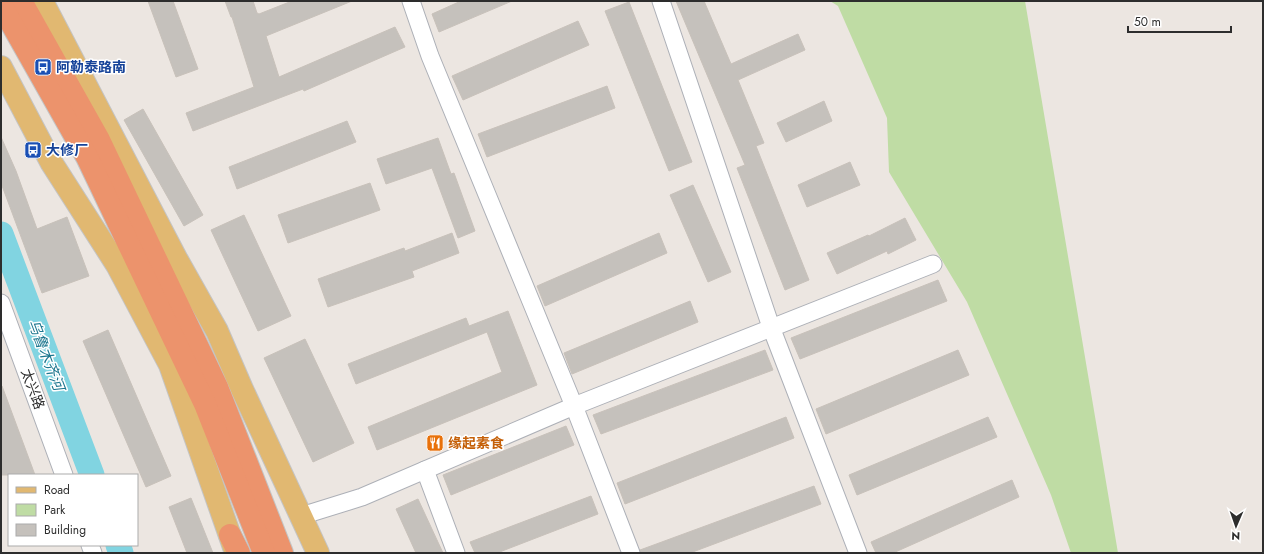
<svg xmlns="http://www.w3.org/2000/svg" width="1264" height="554" viewBox="0 0 1264 554" font-family="Jost,'Noto Sans SC',sans-serif">
	<style>
		.green { fill: #bfdca4 }
		.lines { fill: none; stroke-linecap: round; stroke-linejoin: round }
		.river { stroke: #81d4e1; stroke-width: 25 }
		.building { fill: #c5c1bc; stroke: #c8c1ba }
		.minor-casing { stroke: #adb0b7; stroke-width: 19 }
		.major-casing { stroke: #c4c4c4; stroke-width: 24 }
		.highway-casing { stroke: #c4c4c4; stroke-width: 24 }
		.minor { stroke: #fff; stroke-width: 17 }
		.major { stroke: #e1b871; stroke-width: 22 }
		.highway { stroke: #ec936c; stroke-width: 22 }
		.labels { text-anchor: middle; stroke-width: 3; stroke-linejoin: round; paint-order: stroke }
		.transit-label { font-size: 14px; font-weight: bold; fill: #164399; stroke: #fff; text-anchor: start }
		.street-label { font-size: 14px; fill: #2d2d2d; stroke: #fff }
		.food-label { font-size: 14px; font-weight: bold; fill: #c56008; stroke: #fff; text-anchor: start }
		.water-label { font-size: 15px; font-style: italic; fill: #1e778f; stroke: #fff }
	</style>
	<rect width="100%" height="100%" fill="#ece6e1"/>
	<polygon class="green" points="830,1 1025,1 1118,553 1071,553 1051,495 967,302 889,172 887,118 838,6"/>
	<g class="lines">
		<g class="river">
			<polyline points="1,234 92,475"/>
			<polyline points="118,545 121,553"/>
		</g>
	</g>
	<g class="building">
		<polygon points="148,1 173,1 198,69 176,77"/>
		<polygon points="225,1 253,1 257,13 259,14 292,1 352,1 266,36 279,77 395,27 405,47 304,91 303,89 193,131 186,113 254,87 232,17 231,17"/>
		<polygon points="461,1 512,1 439,32 432,14"/>
		<polygon points="676,1 704,1 731,64 798,34 805,50 738,80 764,143 756,146 809,280 785,290 737,168 745,165"/>
		<polygon points="629,2 692,162 669,171 605,11"/>
		<polygon points="578,21 589,45 463,100 452,76"/>
		<polygon points="607,86 615,108 487,157 478,134"/>
		<polygon points="824,101 832,121 786,142 777,123"/>
		<polygon points="143,109 203,215 184,226 124,120"/>
		<polygon points="347,121 356,142 237,189 229,167"/>
		<polygon points="1,137 16,171 37,229 67,217 89,276 42,293 1,183"/>
		<polygon points="438,138 451,174 454,173 475,231 458,238 432,168 386,184 377,159"/>
		<polygon points="850,162 860,185 807,207 798,185"/>
		<polygon points="370,183 380,210 288,243 278,215"/>
		<polygon points="693,185 731,272 708,282 670,195"/>
		<polygon points="244,215 291,316 258,331 211,230"/>
		<polygon points="905,218 916,240 888,254 887,251 837,274 827,253 868,235 869,236"/>
		<polygon points="452,233 459,253 412,271 414,277 328,307 318,279 404,248 405,251"/>
		<polygon points="659,233 667,253 545,306 537,286"/>
		<polygon points="938,280 947,301 800,359 791,338"/>
		<polygon points="690,301 698,322 572,374 564,353"/>
		<polygon points="508,311 537,385 377,450 368,427 502,372 487,332 356,384 348,364 466,318 469,326"/>
		<polygon points="108,330 171,476 146,487 83,341"/>
		<polygon points="305,339 354,443 313,462 264,358"/>
		<polygon points="765,350 773,370 601,434 593,415"/>
		<polygon points="958,350 969,375 826,434 816,409"/>
		<polygon points="1,386 2,386 35,475 1,475"/>
		<polygon points="786,417 794,438 625,504 617,483"/>
		<polygon points="988,417 997,437 857,495 849,475"/>
		<polygon points="566,426 574,445 451,495 443,475"/>
		<polygon points="1012,480 1019,497 893,553 876,553 871,542"/>
		<polygon points="814,486 821,504 690,553 641,553 640,550"/>
		<polygon points="591,496 598,514 497,553 475,553 470,542"/>
		<polygon points="191,498 213,553 187,553 169,507"/>
		<polygon points="418,499 443,553 416,553 396,509"/>
	</g>
	<g class="lines">
		<defs>
			<g id="minor">
				<polyline points="411,1 430,56 574,406 631,553"/>
				<polyline points="661,1 771,327 858,553"/>
				<polyline points="1,303 64,475"/>
				<polyline points="425,470 456,553"/>
				<polyline points="301,516 362,497 574,406 933,264"/>
				<polyline points="90,545 93,553"/>
			</g>
			<g id="major">
				<polyline points="42,1 177,260 217,331 242,389 318,553"/>
				<polyline points="1,67 51,162 117,265 170,365 236,553"/>
			</g>
			<g id="highway">
				<polyline points="21,1 99,140 217,387 282,553"/>
				<polyline points="1,5 87,157 205,404 264,553"/>
				<polyline points="230,535 239,553"/>
			</g>
		</defs>
		<use href="#minor" class="minor-casing"/>
		<use href="#major" class="major-casing"/>
		<use href="#highway" class="highway-casing"/>
		<use href="#minor" class="minor"/>
		<use href="#major" class="major"/>
		<use href="#highway" class="highway"/>
	</g>
	<defs>
		<symbol id="bus-square" viewBox="-11 -11 22 22"><rect x="-9" y="-9" width="18" height="18" rx="4" fill="#1a4fb4" stroke="#fff"/><path d="M-5-6H5V4H4V6H2V4H-2V6H-4V4H-5ZM-3.5-4V0h7V-4ZM-3.5 1.2v1.5H-2V1.2ZM2 1.2v1.5H3.5V1.2Z" fill="#fff"/></symbol>
		<symbol id="restaurant-square" viewBox="-11 -11 22 22"><rect x="-9" y="-9" width="18" height="18" rx="4" fill="#e8710a" stroke="#fff"/><path d="M-5-6h1v4h1v-4h1v4h1v-4h1v5L-1.5 .5V6h-2V.5L-5-1ZM5-6V6H3V1.5H1.5Q1.5-4 5-6Z" fill="#fff"/></symbol>
	</defs>
	<g fill-rule="evenodd">
		<use href="#bus-square" x="33" y="57" width="20" height="20"/>
		<use href="#bus-square" x="23" y="140" width="20" height="20"/>
		<use href="#restaurant-square" x="425" y="433" width="20" height="20"/>
	</g>
	<g class="labels">
		<g class="transit-label">
			<text x="56" y="72">阿勒泰路南</text>
			<text x="46" y="155">大修厂</text>
		</g>
		<g class="street-label">
			<text transform="translate(33 389) rotate(70)" y="5">太兴路</text>
		</g>
		<g class="food-label">
			<text x="448" y="448">缘起素食</text>
		</g>
		<g class="water-label">
			<text transform="translate(46 355) rotate(69)" y="5">乌鲁木齐河</text>
		</g>
	</g>
	<rect width="1264" height="554" fill="none" stroke="#2d2d2d" stroke-width="4"/>
	<rect x="8" y="474" width="130" height="72" fill="#ffffff" stroke="#ababab"/>
	<rect x="16" y="487" width="20" height="6" fill="#e1b871" stroke="#ababab"/>
	<text x="44" y="494" font-size="12" fill="#2d2d2d">Road</text>
	<rect x="16" y="504" width="20" height="12" fill="#bfdca4" stroke="#ababab"/>
	<text x="44" y="514" font-size="12" fill="#2d2d2d">Park</text>
	<rect x="16" y="524" width="20" height="12" fill="#c5c1bc" stroke="#ababab"/>
	<text x="44" y="534" font-size="12" fill="#2d2d2d">Building</text>
	<g transform="translate(1236 526) rotate(182)" stroke="#ffffff" stroke-width="3" paint-order="stroke">
	<path d="M0-3L7 15L0 10L-7 15Z" fill="#2d2d2d"/>
	<text y="-6" font-size="11" font-weight="bold" text-anchor="middle" fill="#2d2d2d">N</text>
	</g>
	<path d="M1128 26v6h103v-6" fill="none" stroke="#2d2d2d" stroke-width="2"/>
	<text x="1134" y="26" font-size="12" fill="#2d2d2d" stroke="#ffffff" stroke-width="3" paint-order="stroke">50 m</text>
</svg>
